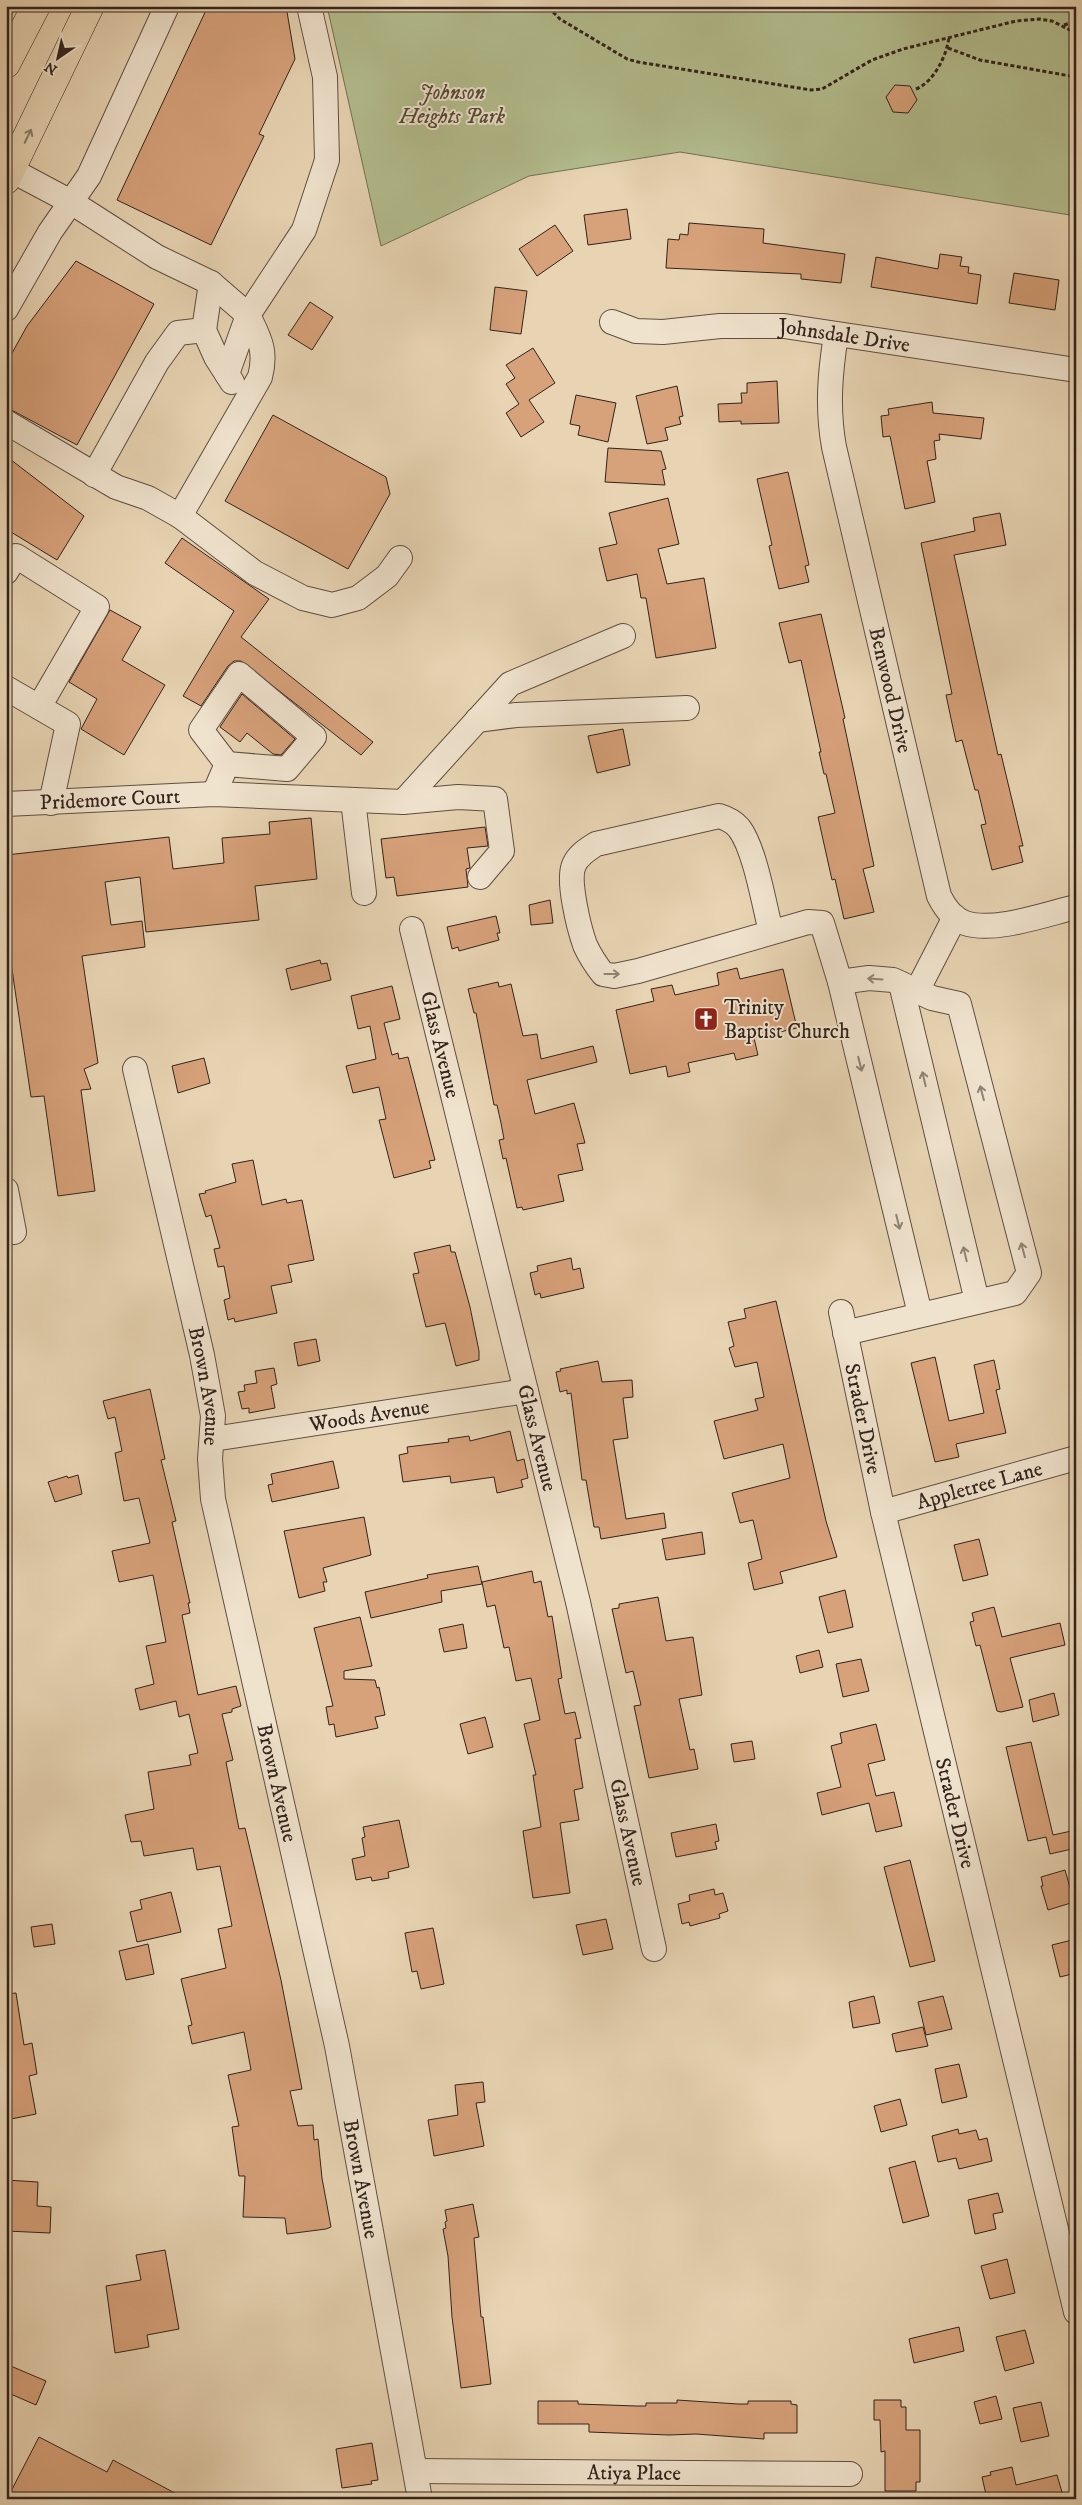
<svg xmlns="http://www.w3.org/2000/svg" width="1082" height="2505" viewBox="0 0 1082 2505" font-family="'IM FELL DW Pica',serif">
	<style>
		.green { fill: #b3bd8e; stroke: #727055 }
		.building { fill: #d7a17a; stroke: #31231c }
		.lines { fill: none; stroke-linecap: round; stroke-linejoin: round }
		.minor-casing { stroke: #5f4f42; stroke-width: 26 }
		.highway-casing { stroke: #31231c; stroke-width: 29 }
		.path { stroke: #31231c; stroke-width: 3; stroke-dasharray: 4 2.5; stroke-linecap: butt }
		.minor { stroke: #f0e3ce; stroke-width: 24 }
		.highway { stroke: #e8d4b3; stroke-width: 28 }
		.oneway { stroke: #8c7c68 }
		.oneway2 { stroke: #908375 }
		.labels { text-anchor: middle; stroke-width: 4; stroke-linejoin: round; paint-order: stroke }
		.park-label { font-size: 21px; font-style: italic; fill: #524a38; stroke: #f0e3ce }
		.street-label { font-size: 21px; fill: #31231c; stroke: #f0e3ce }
		.poi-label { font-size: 21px; fill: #31231c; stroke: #f0e3ce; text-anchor: start }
	</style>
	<rect width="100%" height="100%" fill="#e8d4b3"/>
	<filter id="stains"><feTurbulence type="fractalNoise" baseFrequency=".004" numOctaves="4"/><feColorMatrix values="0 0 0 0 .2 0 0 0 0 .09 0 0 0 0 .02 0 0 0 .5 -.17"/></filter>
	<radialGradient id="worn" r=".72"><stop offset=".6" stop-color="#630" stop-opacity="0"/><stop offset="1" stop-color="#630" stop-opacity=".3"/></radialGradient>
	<polygon class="green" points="327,6 1076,6 1076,216 680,152 529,176 381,246"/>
	<g class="building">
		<polygon points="208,6 286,6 295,59 259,134 264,136 211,245 117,200"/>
		<polygon points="895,85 910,86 917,100 908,113 893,112 886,97"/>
		<polygon points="627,209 631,239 588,245 584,215"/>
		<polygon points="689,223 764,229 763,243 845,254 841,283 801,279 801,274 666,268 668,239 679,240 680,234 688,235"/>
		<polygon points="555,225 573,251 537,276 519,249"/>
		<polygon points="940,254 962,257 960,266 969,267 968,273 981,275 977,304 871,287 876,257 938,269"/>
		<polygon points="76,261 154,304 77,445 6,407 6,364 27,326"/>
		<polygon points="1014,273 1059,280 1055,310 1009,303"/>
		<polygon points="495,287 527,291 521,334 490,330"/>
		<polygon points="310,302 333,317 312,350 288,335"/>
		<polygon points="533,348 555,383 529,400 544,422 521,437 506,413 519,404 506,384 515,378 506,365"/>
		<polygon points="777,381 779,423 741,424 741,421 719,422 718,404 742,403 741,393 747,393 747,383"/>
		<polygon points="677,386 683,416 679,417 681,424 665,428 668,440 647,444 636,396"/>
		<polygon points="576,395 616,403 608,442 578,435 580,426 570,424"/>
		<polygon points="932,402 933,413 984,418 981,439 939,434 940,440 934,441 936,459 927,461 935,502 905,509 890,436 883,437 881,416 889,415 888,409"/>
		<polygon points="273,415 386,477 390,494 348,569 225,501"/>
		<polygon points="608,448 661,451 666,469 662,470 665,485 605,482"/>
		<polygon points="6,456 84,516 57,560 6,529"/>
		<polygon points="788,472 809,565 805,566 809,582 779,589 769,546 772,545 757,479"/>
		<polygon points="668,498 679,544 658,549 667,584 704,578 716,648 656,658 646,598 641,598 637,574 607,581 599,548 617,544 609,513"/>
		<polygon points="1000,513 1006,545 954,555 998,755 1001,754 1023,846 1019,846 1023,862 992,870 981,825 986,824 978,790 975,790 962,740 956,742 946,695 952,694 921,543 975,531 973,518"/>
		<polygon points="182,538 269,599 241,637 373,742 361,755 241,661 234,661 228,666 201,706 183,696 234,611 165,563"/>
		<polygon points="110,610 141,627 122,660 165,685 124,755 81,729 97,699 69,682"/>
		<polygon points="821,614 845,718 843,719 874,866 863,869 874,912 844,919 835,879 832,880 818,817 835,813 826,774 824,774 819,752 821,752 801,660 789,663 779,623"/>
		<polygon points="242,694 295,739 281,755 273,754 247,733 240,742 220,727"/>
		<polygon points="623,729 630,765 597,773 588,736"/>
		<polygon points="311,818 317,879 255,886 259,920 146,932 140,877 105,882 111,925 142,921 145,947 82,956 98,1063 84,1069 91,1089 81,1090 95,1191 58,1196 44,1096 31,1097 11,963 6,964 6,855 169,837 173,869 224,863 222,838 270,834 269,822"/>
		<polygon points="485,827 488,846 467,848 470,868 466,869 468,887 397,896 394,877 386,878 381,839"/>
		<polygon points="550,900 553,923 531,925 529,905"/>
		<polygon points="496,916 500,933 497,933 499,940 459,951 458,947 452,949 447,927"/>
		<polygon points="320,960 321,964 327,963 331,980 291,990 286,969"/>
		<polygon points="737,968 740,979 783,969 797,1028 754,1038 758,1055 736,1060 734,1053 688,1063 690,1072 668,1077 666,1066 630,1074 616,1010 654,1001 651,989 672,985 675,995 719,985 717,973"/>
		<polygon points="498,982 499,987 511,984 523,1036 537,1034 541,1059 593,1046 597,1062 527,1080 535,1114 574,1103 585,1143 577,1144 583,1170 558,1175 564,1201 523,1210 522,1207 517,1208 506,1158 503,1159 499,1140 504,1139 501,1123 497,1105 494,1105 476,1013 474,1013 468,989"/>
		<polygon points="392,986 400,1019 384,1023 392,1055 398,1053 399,1059 408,1057 435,1160 429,1161 431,1168 394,1178 379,1120 386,1119 379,1087 353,1093 346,1066 376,1059 370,1026 358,1029 351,996"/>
		<polygon points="204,1058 210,1083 178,1093 172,1066"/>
		<polygon points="253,1160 262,1205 286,1199 287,1203 302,1200 314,1260 288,1265 292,1282 271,1286 277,1313 235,1322 234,1318 228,1320 224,1300 230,1298 224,1266 218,1267 214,1249 220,1248 211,1215 206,1217 199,1194 206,1193 205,1191 236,1182 232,1164"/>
		<polygon points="450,1245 451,1252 455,1252 470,1307 479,1351 479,1360 456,1366 445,1323 426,1327 413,1274 419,1273 414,1253"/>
		<polygon points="571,1258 573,1270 580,1268 584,1288 541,1298 540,1293 535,1295 530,1273 538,1271 537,1266"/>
		<polygon points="776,1301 826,1521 837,1557 780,1572 783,1583 754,1590 748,1563 762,1559 753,1520 740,1523 732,1493 790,1478 783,1444 724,1459 714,1421 758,1410 755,1399 764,1397 757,1362 735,1367 729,1348 734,1346 728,1322 746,1318 744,1309"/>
		<polygon points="316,1339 320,1361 298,1366 294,1343"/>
		<polygon points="935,1357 949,1421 984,1413 974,1365 994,1360 1000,1389 996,1390 1006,1433 956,1444 959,1457 935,1462 911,1363"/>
		<polygon points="598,1361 602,1382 632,1380 633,1397 623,1398 628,1438 613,1440 626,1519 664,1513 666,1528 601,1539 599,1527 594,1527 586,1480 582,1480 571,1393 567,1394 567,1390 560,1392 556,1372 561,1371 560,1369"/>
		<polygon points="274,1368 277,1384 271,1386 275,1408 249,1413 249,1408 242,1409 238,1392 245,1391 244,1385 257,1383 255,1371"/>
		<polygon points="150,1389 165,1459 161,1460 176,1521 172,1522 190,1603 188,1603 190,1613 182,1615 198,1695 236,1686 241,1706 232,1709 232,1712 222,1714 233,1760 226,1762 239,1829 245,1828 281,1980 302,2089 290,2091 298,2126 313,2125 314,2140 318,2139 322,2178 331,2227 326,2229 287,2234 285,2218 243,2217 245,2176 239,2176 232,2127 239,2126 228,2075 251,2070 244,2032 192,2044 188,2026 192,2025 181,1979 226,1968 218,1929 232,1926 220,1866 197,1870 193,1848 144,1856 141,1841 131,1842 125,1815 154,1809 148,1772 191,1765 189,1755 198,1753 189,1714 179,1717 176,1701 140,1710 135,1689 154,1684 146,1646 166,1642 153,1575 119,1582 112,1551 150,1543 139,1498 124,1501 115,1453 122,1451 115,1417 108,1419 103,1401"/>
		<polygon points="510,1431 517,1461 524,1459 528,1478 521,1480 523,1487 497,1493 494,1477 451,1483 450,1476 403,1482 399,1455 408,1453 407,1447 449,1442 448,1439 469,1436 470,1441"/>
		<polygon points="333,1461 339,1488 272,1502 268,1485 273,1484 271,1474"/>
		<polygon points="78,1475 82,1494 55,1502 48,1482 67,1476 68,1478"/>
		<polygon points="364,1517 371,1555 323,1568 327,1582 323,1582 325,1591 299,1598 284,1531"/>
		<polygon points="702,1532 705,1554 666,1560 662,1539"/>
		<polygon points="979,1539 988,1575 963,1581 954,1545"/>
		<polygon points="478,1566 482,1584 441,1591 442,1602 371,1618 365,1592 428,1578 427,1575"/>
		<polygon points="532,1571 534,1583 541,1581 548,1617 552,1616 562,1678 558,1679 565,1714 575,1712 581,1738 575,1739 583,1788 574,1790 579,1820 560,1823 570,1893 533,1898 523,1831 541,1827 533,1775 536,1775 524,1724 540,1720 531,1678 516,1681 509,1647 504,1648 495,1605 487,1607 482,1582"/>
		<polygon points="845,1590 853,1627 828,1633 819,1597"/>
		<polygon points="658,1597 666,1641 693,1637 702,1695 679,1699 690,1750 694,1749 698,1769 649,1778 634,1706 641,1705 633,1671 626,1673 612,1609 619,1608 619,1604"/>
		<polygon points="994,1607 1002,1637 1060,1623 1065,1645 1010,1658 1023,1707 1001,1712 997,1711 980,1645 976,1646 970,1622 974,1621 972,1613"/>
		<polygon points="360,1617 372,1666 344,1671 344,1679 375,1680 377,1688 379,1687 385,1715 375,1717 378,1728 336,1737 334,1724 329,1725 326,1707 333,1706 314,1628"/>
		<polygon points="463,1624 467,1648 444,1652 439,1629"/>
		<polygon points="819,1650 823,1667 800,1673 796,1656"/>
		<polygon points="861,1659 869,1691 843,1697 836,1664"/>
		<polygon points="1054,1693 1059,1715 1033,1722 1029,1700"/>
		<polygon points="485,1717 493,1747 468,1754 460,1724"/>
		<polygon points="876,1724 885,1760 868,1764 876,1796 894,1792 902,1826 876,1832 869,1803 822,1815 817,1793 841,1787 831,1746 842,1743 840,1733"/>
		<polygon points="752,1741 755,1759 734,1762 731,1744"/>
		<polygon points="1031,1742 1053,1835 1076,1830 1076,1848 1050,1854 1046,1837 1028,1841 1006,1747"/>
		<polygon points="399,1820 409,1867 388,1872 389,1878 372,1881 371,1877 356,1880 352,1859 365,1856 362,1838 365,1837 363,1827"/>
		<polygon points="716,1824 719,1841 715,1842 717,1849 676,1857 671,1833"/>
		<polygon points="910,1860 935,1961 910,1967 884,1867"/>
		<polygon points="1065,1870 1074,1902 1048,1910 1041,1886 1043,1886 1041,1877"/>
		<polygon points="714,1889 715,1895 723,1893 728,1911 719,1914 720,1918 690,1926 689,1922 682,1924 678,1904 690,1901 689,1895"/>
		<polygon points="171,1892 181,1932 137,1942 130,1912 142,1909 140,1900"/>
		<polygon points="606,1919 613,1949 583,1955 576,1925"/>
		<polygon points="52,1924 55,1944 34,1947 31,1927"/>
		<polygon points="433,1928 444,1984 421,1989 417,1971 412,1972 405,1933"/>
		<polygon points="1076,1939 1076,1973 1060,1977 1052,1945"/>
		<polygon points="148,1944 154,1974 126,1980 119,1951"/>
		<polygon points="16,1993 24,2045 32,2043 37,2074 29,2076 36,2114 6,2120 6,1994"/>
		<polygon points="874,1996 880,2023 853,2028 849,2002"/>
		<polygon points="943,1996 952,2029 926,2035 918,2002"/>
		<polygon points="923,2027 928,2046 896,2052 892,2034"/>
		<polygon points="959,2064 967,2097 942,2103 935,2069"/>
		<polygon points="483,2082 485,2102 476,2103 484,2146 434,2156 428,2120 458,2115 455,2085"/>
		<polygon points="900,2099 907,2125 881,2132 874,2106"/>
		<polygon points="958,2129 959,2134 976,2130 979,2140 987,2138 992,2161 959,2169 956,2158 938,2162 932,2136"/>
		<polygon points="915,2161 929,2216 903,2223 889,2168"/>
		<polygon points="6,2180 38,2182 37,2206 51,2207 50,2233 6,2231"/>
		<polygon points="998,2193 1003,2212 993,2214 996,2229 975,2234 968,2200"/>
		<polygon points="473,2204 479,2237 474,2238 481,2317 483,2317 491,2384 461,2388 452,2317 448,2256 443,2229 446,2228 445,2222 447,2221 445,2210"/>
		<polygon points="165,2250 179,2329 147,2335 149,2347 115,2353 106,2286 141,2280 136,2255"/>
		<polygon points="1007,2259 1015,2293 990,2299 981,2266"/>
		<polygon points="959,2327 964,2351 914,2363 909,2339"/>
		<polygon points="1025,2330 1034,2363 1005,2371 996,2337"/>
		<polygon points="6,2364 46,2381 36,2405 6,2392"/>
		<polygon points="996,2396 1002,2419 980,2424 974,2402"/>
		<polygon points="677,2400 738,2404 748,2404 748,2401 791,2401 791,2404 797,2405 797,2433 764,2433 764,2439 696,2434 669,2435 589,2432 589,2424 538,2424 538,2401 578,2401 578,2404 637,2406 646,2406 646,2403 677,2403"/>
		<polygon points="874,2400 901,2400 901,2407 906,2407 906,2430 920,2430 920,2482 916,2482 916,2491 885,2491 885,2451 881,2452 880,2420 874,2420"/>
		<polygon points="1041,2402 1049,2436 1021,2442 1013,2408"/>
		<polygon points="39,2437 107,2472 113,2460 186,2499 7,2499"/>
		<polygon points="372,2443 378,2480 371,2481 372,2484 342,2488 336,2449"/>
		<polygon points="1012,2467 1016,2485 1057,2475 1064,2499 987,2499 982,2477 991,2475 990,2472"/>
	</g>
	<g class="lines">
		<defs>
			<g id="minor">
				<polyline points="11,170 71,202 157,257 211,283 248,315 227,374"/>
				<polyline points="211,283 204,330 216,357 232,382"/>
				<polyline points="6,309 50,232 89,176 167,6"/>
				<path id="s1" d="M 612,322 L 636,331 L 663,332 L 720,326 L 784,326 L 1076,370"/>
				<path id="s2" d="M 836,335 C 830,373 827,408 834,447 L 939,896 C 945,908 953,919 965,923 C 994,933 1046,914 1076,907"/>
				<polyline points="6,422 116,487 148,498 180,516 255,573 303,598 332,605 358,598 387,576 400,558"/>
				<polyline points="94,475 157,362 178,333 204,330"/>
				<path d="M 180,516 L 260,377 C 267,350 259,338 248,315 L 304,230 L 327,160 L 325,77 L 309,6"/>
				<polyline points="6,572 16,556 97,607 39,707"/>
				<polyline points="6,688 68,724 51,803"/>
				<polyline points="477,720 516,715 687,708"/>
				<polyline points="214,794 227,764 287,769 314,737 239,674 201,730 227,764"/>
				<polyline points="353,800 364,893"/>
				<polyline points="403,802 510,684 623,636"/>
				<path id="s3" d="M 6,804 L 214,794 L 403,802 L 458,797 L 495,799 L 502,851 L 480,877"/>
				<path id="s4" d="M 412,929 L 578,1602 L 654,1949"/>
				<path d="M 771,932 C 764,904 755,849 739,828 C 734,822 726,818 719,816 L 596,844 C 587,850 578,855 574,865 C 567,880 579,928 585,945 C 590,956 596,965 603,974 L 614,976 L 638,971 L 808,922 L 822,923 L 840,982 L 920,1314"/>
				<polyline points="840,982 869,978 893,980 932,998 959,1004 1029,1273 1015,1293 845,1333"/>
				<polyline points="901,984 977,1301"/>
				<polyline points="917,991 955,917"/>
				<path id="s5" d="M 135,1069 L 202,1355 L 213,1416 L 210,1459 L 213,1499 L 337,2046 L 420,2499"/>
				<polyline points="6,1190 14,1232"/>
				<path id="s6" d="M 841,1312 L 883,1512 L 1076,2312"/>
				<path id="s7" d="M 213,1439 L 526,1391"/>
				<path id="s8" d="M 883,1512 L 1076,1458"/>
				<path id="s9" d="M 416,2471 L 850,2474"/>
			</g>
			<g id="highway">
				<polyline points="6,64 36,6"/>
				<polyline points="6,180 90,6"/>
			</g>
		</defs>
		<use href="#minor" class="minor-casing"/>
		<use href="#highway" class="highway-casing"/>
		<g class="path">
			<polyline points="551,6 553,12 560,19 627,59 638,62 811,90 822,89 872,60 903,49 1016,21 1039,19 1052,21 1076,33"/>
			<polyline points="1064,25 1076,21"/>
			<polyline points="948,48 980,60 1076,77"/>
			<path d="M 916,89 C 934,82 947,55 949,37"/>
		</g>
		<use href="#minor" class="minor"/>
		<use href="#highway" class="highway"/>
	</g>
	<defs><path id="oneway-shaft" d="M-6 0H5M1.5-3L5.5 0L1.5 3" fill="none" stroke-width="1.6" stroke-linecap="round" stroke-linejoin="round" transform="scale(1.25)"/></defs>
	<use class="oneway" href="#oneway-shaft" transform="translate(28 136) rotate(-64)"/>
	<g class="oneway2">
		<use href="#oneway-shaft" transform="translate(612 974)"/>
		<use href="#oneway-shaft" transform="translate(875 979) rotate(-176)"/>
		<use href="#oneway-shaft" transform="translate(860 1064) rotate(76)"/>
		<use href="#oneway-shaft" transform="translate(924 1079) rotate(-103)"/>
		<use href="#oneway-shaft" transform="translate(982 1093) rotate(-105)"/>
		<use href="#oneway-shaft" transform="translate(898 1222) rotate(76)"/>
		<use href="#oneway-shaft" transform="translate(1023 1250) rotate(-105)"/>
		<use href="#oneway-shaft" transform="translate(965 1254) rotate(-103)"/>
	</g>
	<defs>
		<symbol id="church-square" viewBox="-11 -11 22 22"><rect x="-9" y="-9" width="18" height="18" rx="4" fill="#8f2418" stroke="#f0e3ce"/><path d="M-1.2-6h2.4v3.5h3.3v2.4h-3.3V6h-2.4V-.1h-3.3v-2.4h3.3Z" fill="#fff"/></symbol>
	</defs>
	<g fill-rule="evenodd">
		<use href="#church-square" x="692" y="1005" width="28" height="28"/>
	</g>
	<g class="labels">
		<g class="park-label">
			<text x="452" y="99">Johnson<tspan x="452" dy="24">Heights Park</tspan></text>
		</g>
		<g class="street-label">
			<text dy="7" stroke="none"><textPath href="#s1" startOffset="235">Johnsdale Drive</textPath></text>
			<text dy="7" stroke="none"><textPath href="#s2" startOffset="362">Benwood Drive</textPath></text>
			<text dy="7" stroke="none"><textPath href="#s3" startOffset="104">Pridemore Court</textPath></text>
			<text dy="7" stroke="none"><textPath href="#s4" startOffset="119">Glass Avenue</textPath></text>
			<text dy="7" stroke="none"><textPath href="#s5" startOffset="325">Brown Avenue</textPath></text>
			<text dy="7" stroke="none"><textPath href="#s7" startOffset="158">Woods Avenue</textPath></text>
			<text dy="7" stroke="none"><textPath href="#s6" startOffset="109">Strader Drive</textPath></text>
			<text dy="7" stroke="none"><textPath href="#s4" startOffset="524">Glass Avenue</textPath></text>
			<text dy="7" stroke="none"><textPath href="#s8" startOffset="100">Appletree Lane</textPath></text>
			<text dy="7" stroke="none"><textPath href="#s5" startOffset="730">Brown Avenue</textPath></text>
			<text dy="7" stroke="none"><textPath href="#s6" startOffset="514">Strader Drive</textPath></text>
			<text dy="7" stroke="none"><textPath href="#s4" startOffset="929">Glass Avenue</textPath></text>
			<text dy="7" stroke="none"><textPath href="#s5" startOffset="1135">Brown Avenue</textPath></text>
			<text dy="7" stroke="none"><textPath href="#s9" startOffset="218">Atiya Place</textPath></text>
		</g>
		<g class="poi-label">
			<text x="724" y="1014">Trinity<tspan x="724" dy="24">Baptist Church</tspan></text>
		</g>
	</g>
	<rect width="1082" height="2505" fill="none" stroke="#e8d4b3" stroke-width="25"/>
	<rect x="8" y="8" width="1067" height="2490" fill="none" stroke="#31231c" stroke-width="2.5"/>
	<rect x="12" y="12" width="1057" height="2480" fill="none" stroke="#31231c"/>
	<g transform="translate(58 58) rotate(214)" stroke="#f0e3ce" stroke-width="4" paint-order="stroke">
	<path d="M0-4L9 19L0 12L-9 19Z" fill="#31231c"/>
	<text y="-8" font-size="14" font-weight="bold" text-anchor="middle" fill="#31231c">N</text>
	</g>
	<rect width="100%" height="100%" filter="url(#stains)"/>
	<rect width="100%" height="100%" fill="url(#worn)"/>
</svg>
